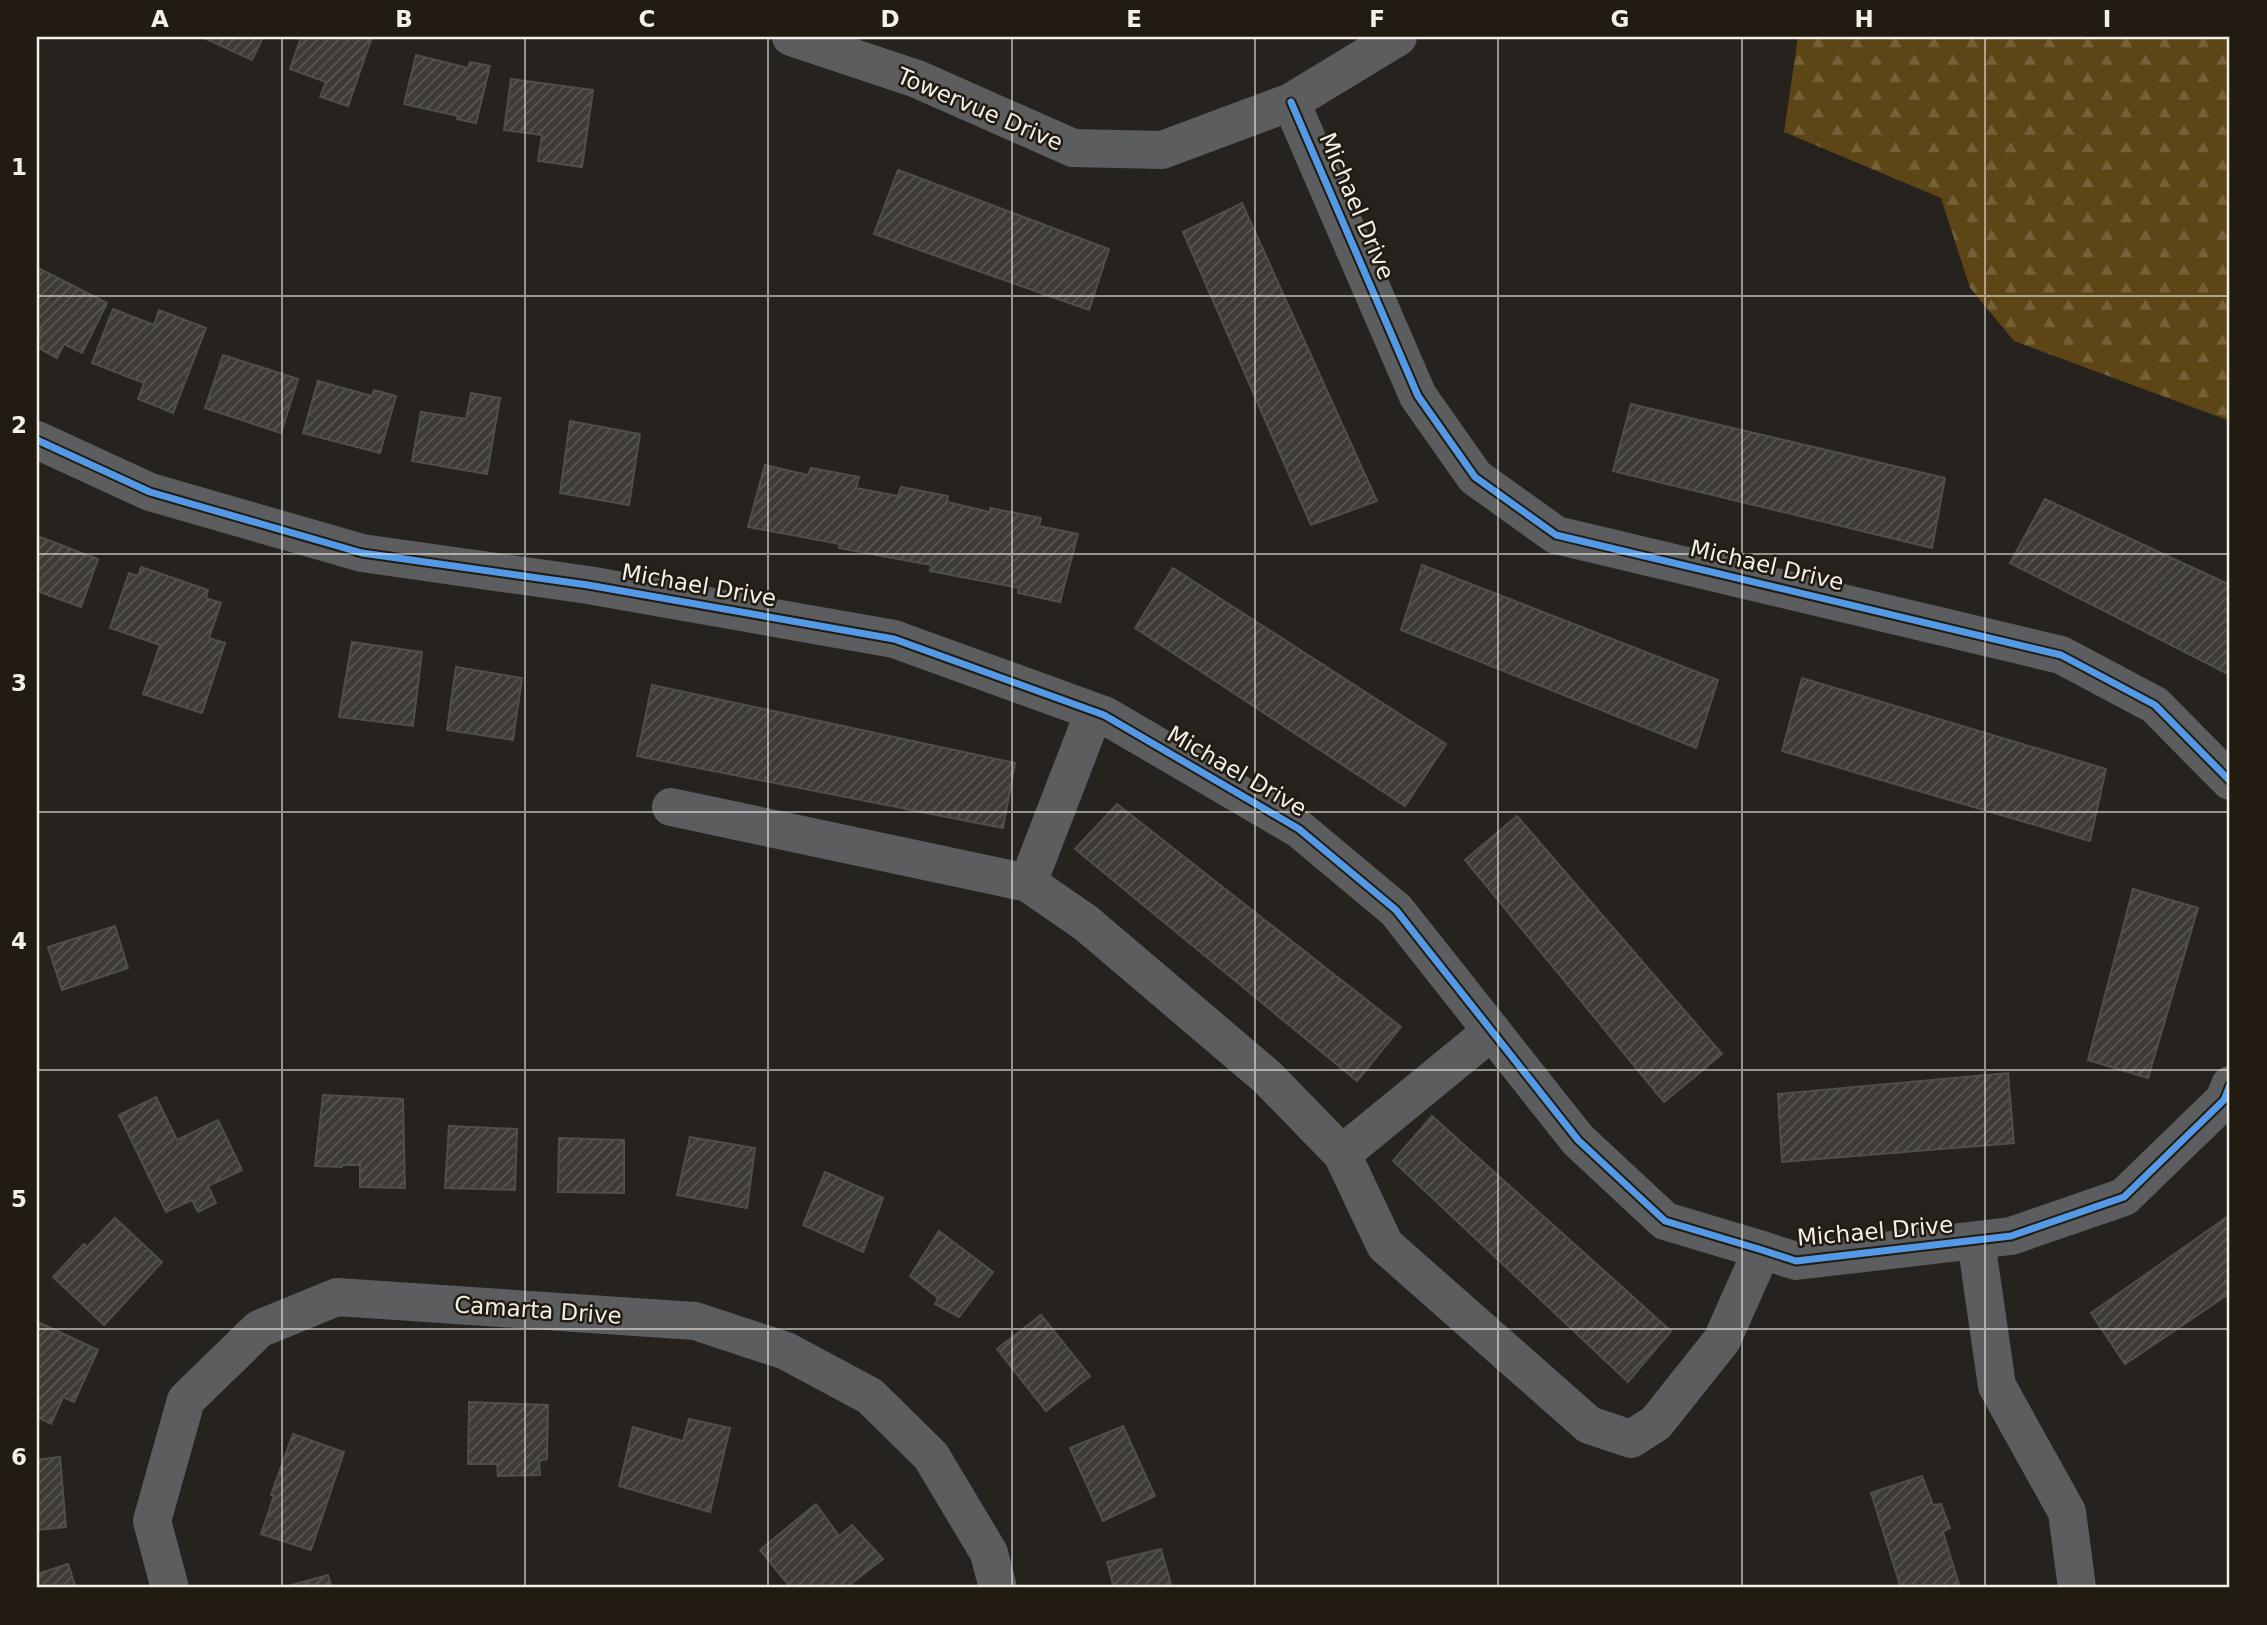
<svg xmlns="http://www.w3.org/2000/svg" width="2267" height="1625" viewBox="0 0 2267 1625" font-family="'DejaVu Sans',sans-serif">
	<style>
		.forest { fill: url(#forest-firs) }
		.building { fill: url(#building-hatch); stroke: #504e49; stroke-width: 2 }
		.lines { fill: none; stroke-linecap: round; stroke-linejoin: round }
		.minor { stroke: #5c5d5e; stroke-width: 38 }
		.cycleway-casing { stroke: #211b11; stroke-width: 11 }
		.cycleway { stroke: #5399e6; stroke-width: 7 }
		.grid { fill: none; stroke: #f4f0e9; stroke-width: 2; stroke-opacity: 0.55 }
		.labels { text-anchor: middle; stroke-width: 5; stroke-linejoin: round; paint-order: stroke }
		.street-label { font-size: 23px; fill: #f4f0e9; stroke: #211b11 }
		.neatline { fill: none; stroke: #f4f0e9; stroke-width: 2.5 }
		.grid-label { font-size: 23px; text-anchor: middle; font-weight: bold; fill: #f4f0e9 }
	</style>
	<defs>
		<pattern id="forest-firs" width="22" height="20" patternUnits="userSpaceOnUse" patternTransform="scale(1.75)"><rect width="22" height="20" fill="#5d4515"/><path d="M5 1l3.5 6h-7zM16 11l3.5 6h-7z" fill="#756037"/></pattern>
		<pattern id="building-hatch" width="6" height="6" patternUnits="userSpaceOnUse" patternTransform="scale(1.75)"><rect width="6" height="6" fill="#3e3b36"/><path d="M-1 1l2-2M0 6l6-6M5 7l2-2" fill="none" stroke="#5a5853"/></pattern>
	</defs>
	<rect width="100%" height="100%" fill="#26231e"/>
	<polygon class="forest" points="1798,37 2230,37 2230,421 2014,341 1970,288 1941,198 1784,132"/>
	<g class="building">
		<polygon points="202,37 263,37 252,60"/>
		<polygon points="301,37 372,37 348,106 320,97 326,82 290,69"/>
		<polygon points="416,55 468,68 470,62 490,66 476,123 457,119 458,116 404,104"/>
		<polygon points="511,79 593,90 582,167 538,161 542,135 504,130"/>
		<polygon points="898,170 1109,249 1089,310 874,234"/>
		<polygon points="1242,203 1377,501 1311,525 1183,232"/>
		<polygon points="38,268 107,303 82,353 64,344 57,358 37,347 37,339 41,330 37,328 37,271"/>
		<polygon points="113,309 154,325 159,310 206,328 173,413 138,399 144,383 92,363"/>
		<polygon points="223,355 298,379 281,433 205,408"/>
		<polygon points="318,381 372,396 374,390 396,396 380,453 303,433"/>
		<polygon points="471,393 500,398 487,474 412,461 421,412 466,419"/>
		<polygon points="1631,404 1945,478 1932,548 1613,471"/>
		<polygon points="570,421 640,434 629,505 560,493"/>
		<polygon points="765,465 808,475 811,468 859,477 856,488 898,496 901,487 948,496 947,502 990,512 990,508 1041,518 1039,526 1078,534 1060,602 1018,593 1019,588 930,571 931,565 839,548 840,544 748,527"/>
		<polygon points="2045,499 2230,585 2230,675 2010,563"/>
		<polygon points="37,536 98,559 81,607 37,591"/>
		<polygon points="1422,565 1718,680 1696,748 1401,630"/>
		<polygon points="141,567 208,590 206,598 221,603 209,638 225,643 202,713 143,694 160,645 110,628 129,573 138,576"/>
		<polygon points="1173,568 1446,744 1405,806 1135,628"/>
		<polygon points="352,642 422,652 413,726 339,717"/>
		<polygon points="456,667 522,678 513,740 447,730"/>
		<polygon points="1802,678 2106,769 2090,841 1782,751"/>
		<polygon points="652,685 1015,763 1003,828 637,756"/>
		<polygon points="1117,804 1401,1027 1357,1081 1075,849"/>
		<polygon points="1517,816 1722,1054 1664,1102 1465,860"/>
		<polygon points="2133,889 2198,908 2148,1078 2088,1060"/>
		<polygon points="115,926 128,968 62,990 48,947"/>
		<polygon points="2008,1073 2014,1143 1782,1162 1778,1094"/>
		<polygon points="323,1095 403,1099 405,1188 360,1187 360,1165 342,1165 342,1167 315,1166"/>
		<polygon points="156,1097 177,1140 218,1120 242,1170 208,1186 216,1203 198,1212 192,1200 166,1212 119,1115"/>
		<polygon points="1432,1116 1671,1331 1628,1382 1393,1161"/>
		<polygon points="449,1126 517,1129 515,1190 445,1188"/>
		<polygon points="690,1137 755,1148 747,1208 677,1195"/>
		<polygon points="559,1138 624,1140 624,1193 558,1192"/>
		<polygon points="825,1172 883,1198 863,1252 803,1225"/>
		<polygon points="2230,1215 2230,1293 2125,1364 2091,1313"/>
		<polygon points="115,1218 162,1262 104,1325 53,1277 84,1244 87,1247"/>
		<polygon points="939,1231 993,1272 959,1317 935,1304 938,1298 910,1276"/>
		<polygon points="1041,1315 1090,1376 1046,1411 997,1349"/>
		<polygon points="40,1323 98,1350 74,1402 63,1397 51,1424 37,1417 37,1330"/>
		<polygon points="469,1402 548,1405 547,1459 539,1461 540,1475 498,1476 497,1464 468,1464"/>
		<polygon points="689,1419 730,1428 710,1512 619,1486 633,1427 683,1441"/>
		<polygon points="1123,1426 1155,1496 1103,1521 1070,1448"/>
		<polygon points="293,1434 344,1452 311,1550 261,1534 274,1496 271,1495"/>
		<polygon points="60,1457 66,1527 37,1530 37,1460"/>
		<polygon points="1922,1476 1933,1505 1941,1504 1950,1528 1943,1532 1960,1588 1901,1588 1871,1493"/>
		<polygon points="816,1504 839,1536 852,1525 883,1559 845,1588 791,1588 760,1550"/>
		<polygon points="1161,1549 1172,1588 1114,1588 1107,1562"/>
		<polygon points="68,1564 76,1588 37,1588 37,1574"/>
		<polygon points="328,1575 332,1588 281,1588"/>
	</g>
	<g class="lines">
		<g class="minor">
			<polyline points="791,37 917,79 1073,148 1162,150 1291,102 1398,37"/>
			<polyline points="1291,102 1418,396 1475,477 1556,535 2061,655 2155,705 2230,781"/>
			<polyline points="37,440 150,492 362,553 588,585 894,639 1104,715 1299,829 1396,910 1578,1140 1665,1221 1762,1250 1796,1261 2011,1236 2124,1197 2224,1100 2230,1085"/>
			<polyline points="671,807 1028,883 1094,712"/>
			<polyline points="1028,883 1086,923 1267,1077 1342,1154 1385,1245 1589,1425 1631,1439 1656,1423 1722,1340 1762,1250"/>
			<polyline points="1342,1154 1492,1031"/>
			<polyline points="1976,1241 1997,1386 2067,1512 2077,1588"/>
			<polyline points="170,1588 152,1521 186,1400 259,1329 337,1297 695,1321 786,1351 870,1396 931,1456 989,1553 998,1588"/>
		</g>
		<defs>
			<g id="cycleway">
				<polyline points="1291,102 1418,396 1475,477 1556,535 2061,655 2155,705 2230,781"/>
				<polyline points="37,440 150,492 362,553 588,585 894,639 1104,715 1299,829 1396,910 1578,1140 1665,1221 1762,1250 1796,1261 2011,1236 2124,1197 2224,1100 2230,1085"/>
			</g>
		</defs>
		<use href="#cycleway" class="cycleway-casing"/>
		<use href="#cycleway" class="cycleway"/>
	</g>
	<path class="grid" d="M 282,37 L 282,1588M 525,37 L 525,1588M 768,37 L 768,1588M 1012,37 L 1012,1588M 1255,37 L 1255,1588M 1498,37 L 1498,1588M 1742,37 L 1742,1588M 1985,37 L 1985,1588M 37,296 L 2230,296M 37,554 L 2230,554M 37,812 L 2230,812M 37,1070 L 2230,1070M 37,1329 L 2230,1329"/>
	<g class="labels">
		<g class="street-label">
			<text transform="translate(980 109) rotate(23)" y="8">Towervue Drive</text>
			<text transform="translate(1357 206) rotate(67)" y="8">Michael Drive</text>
			<text transform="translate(1767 565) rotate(13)" y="8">Michael Drive</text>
			<text transform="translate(699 585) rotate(10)" y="8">Michael Drive</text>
			<text transform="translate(1237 771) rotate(30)" y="8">Michael Drive</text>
			<text transform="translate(1875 1231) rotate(-5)" y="8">Michael Drive</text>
			<text transform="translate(538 1310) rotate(4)" y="8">Camarta Drive</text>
		</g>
	</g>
	<rect width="2267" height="1625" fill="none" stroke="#211b11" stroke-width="77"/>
	<rect x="38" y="38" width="2190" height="1548" class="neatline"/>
	<g class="grid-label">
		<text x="160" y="27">A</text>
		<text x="404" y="27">B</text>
		<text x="647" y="27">C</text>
		<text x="890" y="27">D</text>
		<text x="1134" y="27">E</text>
		<text x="1377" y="27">F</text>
		<text x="1620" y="27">G</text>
		<text x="1864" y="27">H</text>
		<text x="2107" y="27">I</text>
		<text x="19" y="175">1</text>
		<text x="19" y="433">2</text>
		<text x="19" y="691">3</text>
		<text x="19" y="949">4</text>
		<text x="19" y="1207">5</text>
		<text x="19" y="1465">6</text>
	</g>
</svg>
